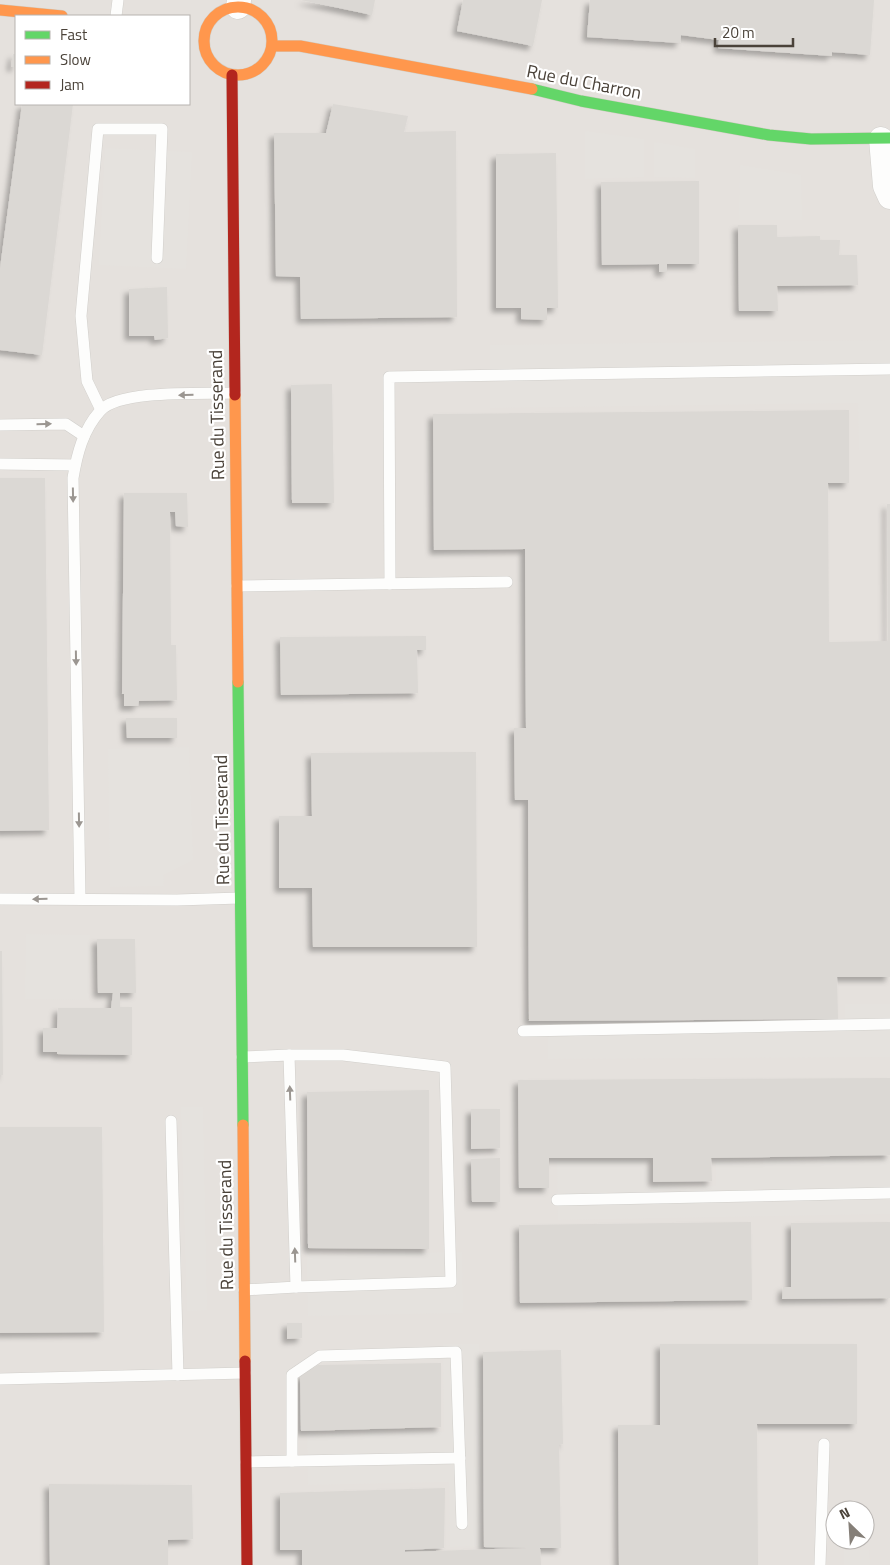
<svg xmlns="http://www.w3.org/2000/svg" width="890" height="1565" viewBox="0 0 890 1565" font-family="'Titillium Web',sans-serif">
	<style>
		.industrial { fill: #e5e1dd; fill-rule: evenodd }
		.parking { fill: #e5e2de }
		.building { fill: #dbd8d4; filter: url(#shadow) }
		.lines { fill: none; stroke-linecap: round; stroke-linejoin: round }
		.lane-casing { stroke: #d1cfcb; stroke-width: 12 }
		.street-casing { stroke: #d1cfcb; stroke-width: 25 }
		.fast-casing { stroke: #d2cdc4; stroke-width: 12 }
		.slow-casing { stroke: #d2cdc4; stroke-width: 12 }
		.jam-casing { stroke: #d2cdc4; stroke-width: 12 }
		.lane { stroke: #fdfdfc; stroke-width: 11 }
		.street { stroke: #fdfdfc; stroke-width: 24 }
		.fast { stroke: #63d668; stroke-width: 11 }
		.slow { stroke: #ff974d; stroke-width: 11 }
		.jam { stroke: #b3261e; stroke-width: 11 }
		.oneway { fill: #9b9691 }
		.labels { text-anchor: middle; stroke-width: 4.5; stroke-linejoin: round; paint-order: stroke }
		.street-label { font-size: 18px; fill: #4a4239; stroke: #fff }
	</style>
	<defs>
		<filter id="shadow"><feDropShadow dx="-4.5" dy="4.5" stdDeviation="2.5" flood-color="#0004"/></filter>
	</defs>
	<rect width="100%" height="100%" fill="#f3f1ed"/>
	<path class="industrial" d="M 0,0 L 890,0 L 890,1565 L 0,1565 ZM 16,16 L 189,16 L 189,104 L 16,104 ZM 835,1510 L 865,1510 L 865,1540 L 835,1540 Z"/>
	<g class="parking">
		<polygon points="585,131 644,139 644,177 585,179"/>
		<polygon points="654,142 695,149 695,178 654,177"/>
		<polygon points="105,148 192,152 186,269 99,265"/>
		<polygon points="740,165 801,175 802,220 739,220"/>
		<polygon points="890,340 890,450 859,450 858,403 490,408 490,345"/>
		<polygon points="189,747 193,860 163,875 164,886 110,887 108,749"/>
		<polygon points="26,934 90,935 89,1000 25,999"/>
		<polygon points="845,1004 890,1004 890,1057 548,1059 548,1024 845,1022"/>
		<polygon points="181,1107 203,1107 207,1310 187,1311"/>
		<polygon points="890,1159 890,1214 558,1220 557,1161 647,1160 648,1187 716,1186 716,1162"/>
		<polygon points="462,1252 463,1313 308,1316 307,1255"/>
		<polygon points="443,1344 479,1344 482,1546 450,1547 449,1482 308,1485 307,1434 444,1432"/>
		<polygon points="844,1550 869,1550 870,1565 844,1565"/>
	</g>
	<g class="building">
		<polygon points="301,0 375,0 372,15"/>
		<polygon points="463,0 542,0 533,46 457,31"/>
		<polygon points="590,0 874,0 870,55 832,52 832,56 718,48 719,40 681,35 680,43 587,37"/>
		<polygon points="13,54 16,54 16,67 11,67"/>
		<polygon points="22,104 73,104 42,355 0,350 0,268"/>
		<polygon points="333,104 408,116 404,132 456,131 457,317 301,319 300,277 276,276 274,133 326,133"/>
		<polygon points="556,153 558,308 547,308 547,320 521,319 521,308 496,308 496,154"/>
		<polygon points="699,181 699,264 667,264 667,272 659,272 659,264 602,265 601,182"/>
		<polygon points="738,225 777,225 777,237 820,236 820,240 840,240 839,255 857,255 858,285 777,286 778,311 739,311"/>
		<polygon points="167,287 168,338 155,340 154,336 129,336 129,289"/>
		<polygon points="332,384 334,503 292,503 291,385"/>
		<polygon points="849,410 849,483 828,483 829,642 888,641 887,504 890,504 890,977 837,977 838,1019 529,1021 528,800 515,800 514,728 526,728 525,549 434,550 433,414"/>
		<polygon points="0,478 45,478 49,830 0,831"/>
		<polygon points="124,493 187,493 188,527 176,526 175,512 170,512 171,645 176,645 177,700 139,701 138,706 124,706 124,694 122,694"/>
		<polygon points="426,636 426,650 417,650 418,693 281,695 280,637"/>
		<polygon points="126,718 177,718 177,738 127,738"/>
		<polygon points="476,752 477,947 313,947 312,888 279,888 279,816 312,816 311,753"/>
		<polygon points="97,939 135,939 136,993 120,993 120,1007 132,1007 132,1055 57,1054 57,1052 43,1052 43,1028 57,1028 58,1008 111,1008 113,993 98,993"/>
		<polygon points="0,951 2,951 3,1075 0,1075"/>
		<polygon points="890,1078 890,1155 711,1158 712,1181 653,1182 653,1158 549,1158 549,1188 519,1188 518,1080"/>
		<polygon points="429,1090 429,1249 308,1248 307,1092"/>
		<polygon points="471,1109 500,1109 500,1148 471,1149"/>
		<polygon points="0,1127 102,1127 104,1332 0,1333"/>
		<polygon points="500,1158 500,1202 472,1202 471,1159"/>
		<polygon points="751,1222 752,1300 520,1303 519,1225"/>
		<polygon points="890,1222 890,1298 782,1299 783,1287 791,1287 791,1223"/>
		<polygon points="287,1323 302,1323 302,1338 287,1339"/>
		<polygon points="660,1344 857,1344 857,1424 757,1424 758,1565 619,1565 618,1425 660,1425"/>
		<polygon points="561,1350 563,1444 559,1445 561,1548 540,1548 541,1565 302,1565 302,1550 280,1550 280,1493 445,1488 444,1548 405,1550 405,1552 527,1548 484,1547 483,1352"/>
		<polygon points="441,1363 441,1427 301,1431 300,1377 318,1365"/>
		<polygon points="49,1484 192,1485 193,1539 168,1540 168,1565 50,1565"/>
	</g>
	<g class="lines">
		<defs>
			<g id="lane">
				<polyline points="116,16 118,0"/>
				<polyline points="101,410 87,381 81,316 98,129 162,129 157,258"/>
				<polyline points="0,425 66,424 84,436"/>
				<polyline points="0,464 75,465"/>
				<polyline points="390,584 389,377 890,369"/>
				<polyline points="237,586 507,582"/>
				<polyline points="0,899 177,900 240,898"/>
				<path d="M 80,899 L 73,478 C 77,454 83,430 100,411 C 119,389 205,394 235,393"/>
				<polyline points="523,1031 890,1024"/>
				<polyline points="289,1055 343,1055 445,1067 451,1282 296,1287"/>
				<polyline points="242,1057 289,1055 296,1287 244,1290"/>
				<polyline points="171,1121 178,1375"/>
				<polyline points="557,1200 890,1193"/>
				<polyline points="0,1379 245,1373"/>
				<polyline points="292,1461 292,1375 320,1356 456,1352 462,1524"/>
				<polyline points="246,1462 460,1458"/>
				<polyline points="820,1565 824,1444"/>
			</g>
			<g id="street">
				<polyline points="238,7 239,0"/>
				<polyline points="881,139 885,186 890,197"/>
			</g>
			<g id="fast">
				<polyline points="532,89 581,101 769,135 811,139 890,138"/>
				<polyline points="238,682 243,1125"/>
			</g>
			<g id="slow">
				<circle cx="238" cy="41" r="34"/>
				<polyline points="0,10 62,16"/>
				<polyline points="273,46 300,46 532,89"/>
				<polyline points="235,395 238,682"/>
				<polyline points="243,1125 245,1361"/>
			</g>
			<g id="jam">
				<polyline points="232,75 235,395"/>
				<polyline points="245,1361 247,1565"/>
			</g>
		</defs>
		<use href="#lane" class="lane-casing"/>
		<use href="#street" class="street-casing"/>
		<use href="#fast" class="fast-casing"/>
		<use href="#slow" class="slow-casing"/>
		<use href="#jam" class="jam-casing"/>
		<use href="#lane" class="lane"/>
		<use href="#street" class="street"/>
		<use href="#fast" class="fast"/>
		<use href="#slow" class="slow"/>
		<use href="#jam" class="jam"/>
	</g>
	<defs><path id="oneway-solid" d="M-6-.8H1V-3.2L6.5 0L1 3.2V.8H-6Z" transform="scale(1.25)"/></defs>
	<g class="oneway">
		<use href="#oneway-solid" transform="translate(186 395) rotate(178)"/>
		<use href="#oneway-solid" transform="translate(44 424) rotate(-1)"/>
		<use href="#oneway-solid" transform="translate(73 495) rotate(89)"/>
		<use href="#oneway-solid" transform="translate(76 658) rotate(89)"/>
		<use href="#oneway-solid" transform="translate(79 820) rotate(89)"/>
		<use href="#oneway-solid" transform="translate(40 899) rotate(179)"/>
		<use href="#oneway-solid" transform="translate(290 1093) rotate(-92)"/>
		<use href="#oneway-solid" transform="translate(295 1255) rotate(-92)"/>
	</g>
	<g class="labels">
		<g class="street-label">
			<text transform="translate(584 82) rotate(11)" y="6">Rue du Charron</text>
			<text transform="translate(217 415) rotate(-91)" y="6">Rue du Tisserand</text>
			<text transform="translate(222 820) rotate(-91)" y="6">Rue du Tisserand</text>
			<text transform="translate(226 1225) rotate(-91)" y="6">Rue du Tisserand</text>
		</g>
	</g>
	<rect x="15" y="15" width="175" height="90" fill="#ffffff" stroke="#b7b3b0"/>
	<rect x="25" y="31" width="25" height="8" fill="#63d668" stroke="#b7b3b0"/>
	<text x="60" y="40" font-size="15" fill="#4a4239">Fast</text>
	<rect x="25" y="56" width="25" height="8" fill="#ff974d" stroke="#b7b3b0"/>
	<text x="60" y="65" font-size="15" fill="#4a4239">Slow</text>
	<rect x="25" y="81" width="25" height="8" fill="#b3261e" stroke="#b7b3b0"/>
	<text x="60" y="90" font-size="15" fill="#4a4239">Jam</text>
	<g transform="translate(850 1525) rotate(335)"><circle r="24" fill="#ffffff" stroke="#b7b3b0"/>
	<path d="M0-4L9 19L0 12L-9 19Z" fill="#857f78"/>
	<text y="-8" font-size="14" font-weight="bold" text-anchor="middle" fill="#4a4239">N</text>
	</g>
	<path d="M715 38v8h78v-8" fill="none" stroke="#4a4239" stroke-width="2.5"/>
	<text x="722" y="38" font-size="15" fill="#4a4239" stroke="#ffffff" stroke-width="4" paint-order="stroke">20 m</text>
</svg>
